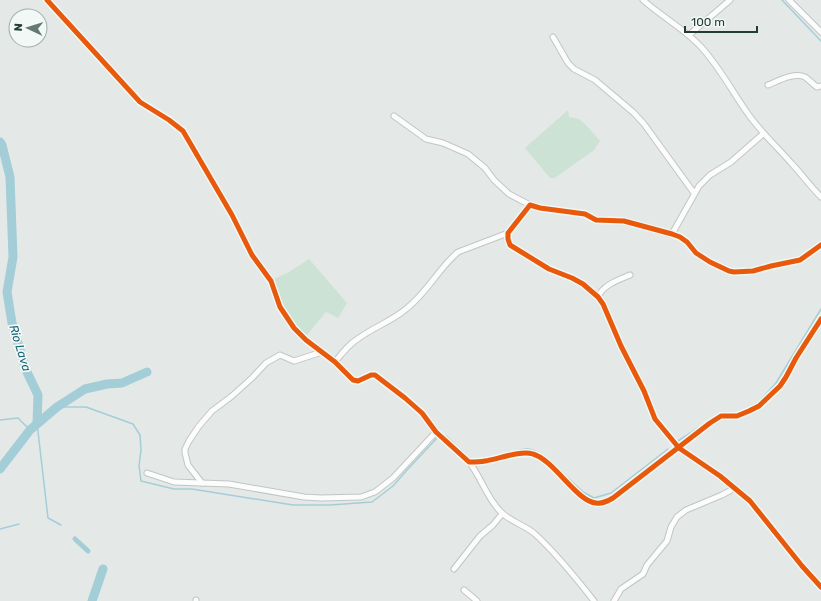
<svg xmlns="http://www.w3.org/2000/svg" width="821" height="601" viewBox="0 0 821 601" font-family="Rubik,sans-serif">
	<style>
		.green { fill: #cce2d4 }
		.lines { fill: none; stroke-linecap: round; stroke-linejoin: round }
		.stream { stroke: #a3ced8; stroke-width: 1.5 }
		.canal { stroke: #a3ced8; stroke-width: 5 }
		.river { stroke: #a3ced8; stroke-width: 9 }
		.street-casing { stroke: #c1c6c4; stroke-width: 7 }
		.street { stroke: #fbfcfb; stroke-width: 5 }
		.cycleway-casing { stroke: #f1f8f5; stroke-width: 8 }
		.cycleway { stroke: #e8590c; stroke-width: 5 }
		.labels { text-anchor: middle; stroke-width: 3.5; stroke-linejoin: round; paint-order: stroke }
		.water-label { font-size: 12px; font-style: italic; fill: #1a6579; stroke: #f1f8f5 }
	</style>
	<rect width="100%" height="100%" fill="#e4e9e7"/>
	<g class="green">
		<polygon points="568,110 569,117 579,119 587,126 600,141 594,150 555,178 550,178 525,148"/>
		<path d="M 309,259 L 347,303 L 338,318 L 326,312 L 306,336 C 285,318 281,305 274,279 L 289,272 Z"/>
	</g>
	<g class="lines">
		<g class="stream">
			<polyline points="782,0 821,41"/>
			<polyline points="756,405 776,383 821,309"/>
			<polyline points="57,407 86,407 133,424 140,435 141,450 139,466 141,481 174,489 192,489 293,505 330,505 372,502 393,486 407,470 438,437"/>
			<polyline points="0,420 18,418 30,430"/>
			<polyline points="37,423 48,518 61,525"/>
			<polyline points="443,435 446,436 467,456 473,460"/>
			<polyline points="678,441 715,417"/>
			<path d="M 504,454 C 527,448 530,444 549,461"/>
			<polyline points="555,466 583,492 594,498 611,493 668,449"/>
			<polyline points="0,529 19,524"/>
		</g>
		<polyline class="canal" points="75,539 88,551"/>
		<g class="river">
			<polyline points="0,142 2,145 10,177 13,257 7,292 12,323 26,370 38,395 37,423"/>
			<polyline points="0,469 30,430 57,407 85,389 107,384 122,383 147,372"/>
			<polyline points="92,601 103,569"/>
		</g>
		<defs>
			<g id="street">
				<path d="M 47,0 L 140,102 L 169,120 L 183,131 L 232,215 L 252,255 L 271,281 L 280,307 L 294,328 L 306,340 L 335,362 L 353,380 L 358,381 L 371,375 L 375,375 L 405,398 L 422,413 L 436,432 L 469,462 C 474,462 480,462 485,461 C 498,459 521,450 533,454 C 554,460 577,502 596,503 C 602,504 608,501 613,498 L 710,423 L 721,416 L 737,416 L 749,411 L 759,406 L 780,386 L 786,377 L 796,358 L 821,319"/>
				<path d="M 643,0 C 662,17 685,29 702,48 C 721,69 734,95 751,118 C 764,135 779,149 793,165 C 803,176 811,187 821,197"/>
				<polyline points="789,0 821,32"/>
				<polyline points="689,35 730,0"/>
				<polyline points="553,37 568,63 574,69 595,80 634,113 644,124 694,193"/>
				<path d="M 768,85 C 778,81 794,72 805,77 C 809,80 813,84 817,87 L 821,86"/>
				<polyline points="394,116 426,139 443,143 468,154 485,168 494,180 509,194 530,205"/>
				<polyline points="672,234 699,186 710,175 731,162 763,134"/>
				<polyline points="821,245 800,260 771,266 753,271 734,272 729,271 710,262 696,253 687,242 680,237 672,234 624,221 596,220 585,214 540,208 530,205 508,233 508,239 510,245 549,269 572,278 583,284 598,297 603,304 621,346 644,391 655,419 679,448 720,476 750,501 802,566 821,587"/>
				<path d="M 598,297 C 603,285 618,280 630,275"/>
				<path d="M 335,362 C 342,353 349,344 359,338 C 374,327 392,321 406,309 C 427,293 438,269 458,252 L 508,233"/>
				<path d="M 469,462 C 481,477 487,498 500,511 C 510,522 525,525 535,534 C 557,554 576,578 594,601"/>
				<polyline points="147,473 174,482 229,484 304,497 321,498 361,497 375,492 393,478 436,432"/>
				<polyline points="202,483 188,465 185,453 185,449 189,441 199,426 212,411 232,396 252,378 266,363 280,355 294,361 322,352"/>
				<polyline points="454,569 480,536 493,525 502,514"/>
				<polyline points="464,590 477,601"/>
				<polyline points="196,601 196,600"/>
				<polyline points="614,601 621,589 643,574 647,565 667,541 671,527 677,517 686,510 722,495 735,488"/>
			</g>
		</defs>
		<use href="#street" class="street-casing"/>
		<use href="#street" class="street"/>
		<defs>
			<g id="cycleway">
				<path d="M 47,0 L 140,102 L 169,120 L 183,131 L 232,215 L 252,255 L 271,281 L 280,307 L 294,328 L 306,340 L 335,362 L 353,380 L 358,381 L 371,375 L 375,375 L 405,398 L 422,413 L 436,432 L 469,462 C 474,462 480,462 485,461 C 498,459 521,450 533,454 C 554,460 577,502 596,503 C 602,504 608,501 613,498 L 710,423 L 721,416 L 737,416 L 749,411 L 759,406 L 780,386 L 786,377 L 796,358 L 821,319"/>
				<polyline points="821,245 800,260 771,266 753,271 734,272 729,271 710,262 696,253 687,242 680,237 672,234 624,221 596,220 585,214 540,208 530,205 508,233 508,239 510,245 549,269 572,278 583,284 598,297 603,304 621,346 644,391 655,419 679,448 720,476 750,501 802,566 821,587"/>
			</g>
		</defs>
		<use href="#cycleway" class="cycleway-casing"/>
		<use href="#cycleway" class="cycleway"/>
	</g>
	<g class="labels">
		<g class="water-label">
			<text transform="translate(20 348) rotate(73)" y="4">Rio Lava</text>
		</g>
	</g>
	<g transform="translate(28 28) rotate(274)"><circle r="19" fill="#f1f8f5" stroke="#9eada9"/>
	<path d="M0-3L7 15L0 10L-7 15Z" fill="#657974"/>
	<text y="-6" font-size="11" font-weight="bold" text-anchor="middle" fill="#213c36">N</text>
	</g>
	<path d="M685 26v6h72v-6" fill="none" stroke="#213c36" stroke-width="2"/>
	<text x="691" y="26" font-size="12" fill="#213c36" stroke="#f1f8f5" stroke-width="3" paint-order="stroke">100 m</text>
</svg>
